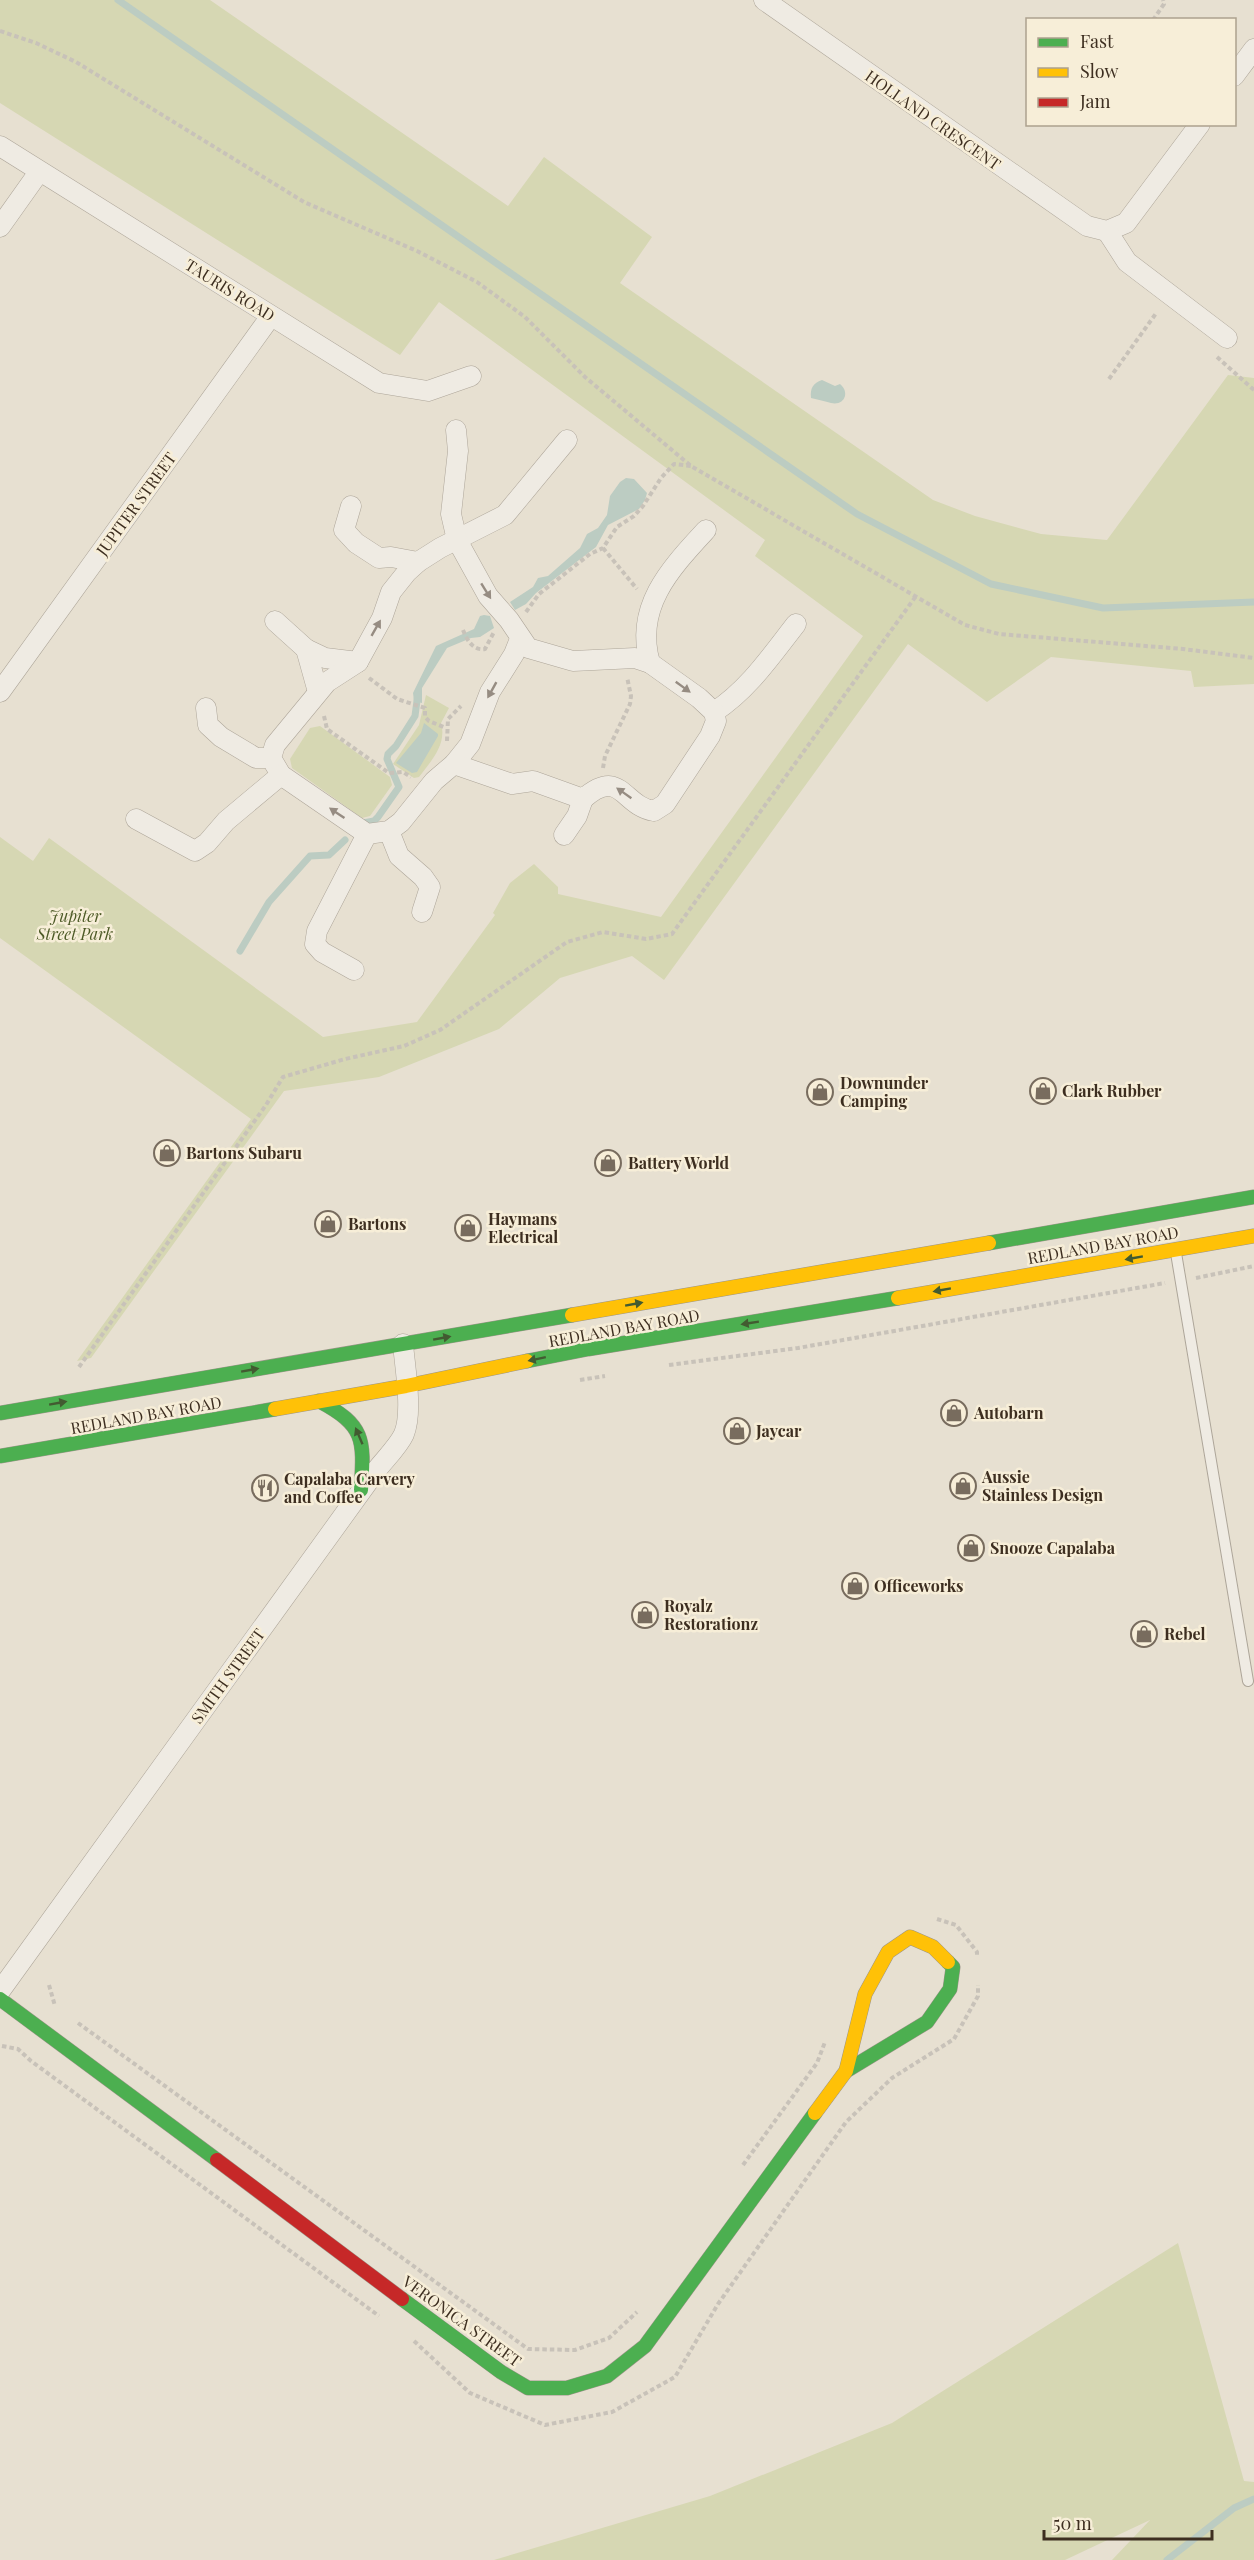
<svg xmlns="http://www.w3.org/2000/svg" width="1254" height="2560" viewBox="0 0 1254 2560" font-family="'Playfair Display',serif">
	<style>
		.green { fill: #d6d7b3 }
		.water { fill: #bcccc2 }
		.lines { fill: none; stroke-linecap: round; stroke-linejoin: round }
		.stream { stroke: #bcccc2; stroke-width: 7 }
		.lane-casing { stroke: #ada599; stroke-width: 12 }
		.street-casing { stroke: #ada599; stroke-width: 21 }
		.fast-casing { stroke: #9c958a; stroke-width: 15 }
		.slow-casing { stroke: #9c958a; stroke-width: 15 }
		.jam-casing { stroke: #9c958a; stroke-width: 15 }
		.path { stroke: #c8c2b9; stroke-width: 4; stroke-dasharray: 4.5 3; stroke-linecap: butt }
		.lane { stroke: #efebe3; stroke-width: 10 }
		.street { stroke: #efebe3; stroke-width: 20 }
		.fast { stroke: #4caf50; stroke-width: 14 }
		.slow { stroke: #ffc107; stroke-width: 14 }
		.jam { stroke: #c62828; stroke-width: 14 }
		.oneway { fill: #968c82 }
		.oneway2 { fill: #425b31 }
		.labels { text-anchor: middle; stroke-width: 5; stroke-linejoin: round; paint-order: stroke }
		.street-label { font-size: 16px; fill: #3d2e20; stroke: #f7eed8 }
		.park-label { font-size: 16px; font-style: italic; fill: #4d5a26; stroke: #f7eed8 }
		.poi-label { font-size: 16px; font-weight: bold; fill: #3d2e20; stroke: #f7eed8; text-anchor: start }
	</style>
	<rect width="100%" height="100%" fill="#e7e0d1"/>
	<g class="green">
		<polygon points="0,0 210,0 508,206 544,157 652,237 620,283 933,500 975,516 1041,534 1107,540 1228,375 1254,378 1254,684 1194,687 1191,671 1051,657 987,702 908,644 664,980 632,956 560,978 499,1029 379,1077 284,1091 91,1358 77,1361 251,1119 0,938 0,837 33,861 49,838 323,1037 417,1022 495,915 493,913 510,883 534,864 558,887 558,894 661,917 863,636 755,556 765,540 439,302 400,355 0,103"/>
		<path d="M 426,695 L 449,708 L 441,723 C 447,744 432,760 419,777 L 414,778 L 393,764 L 419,725 Z"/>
		<polygon points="320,726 390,777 392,785 370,816 362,818 292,768 290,759 310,728"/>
		<polygon points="1178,2243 1244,2481 1254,2482 1254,2560 1112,2560 1150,2520 1065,2560 494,2560 710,2496 892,2423"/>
	</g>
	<g class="water">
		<path d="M 822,380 L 835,386 L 840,384 C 850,392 845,406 831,403 C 825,401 818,400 811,398 C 810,388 813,383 822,380 Z"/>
		<polygon points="626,478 634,479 647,493 645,500 639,509 608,525 596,547 536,593 526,604 515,610 510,602 533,587 538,578 548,576 580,548 587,534 598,528 607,515 610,496 620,482"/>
		<polygon points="484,615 490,616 494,628 480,637 471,638 447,648 422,688 422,703 414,701 413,693 436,646 474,629 480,616"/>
		<polygon points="424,723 438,734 438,736 417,772 412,773 396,763 421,733"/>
	</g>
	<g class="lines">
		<g class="stream">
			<polyline points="118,0 857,514 991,584 1103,608 1254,602"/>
			<polyline points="363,823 374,821 378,817 399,787 387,759 388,754 396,746 415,716 418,693"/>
			<polyline points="240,951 269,902 310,856 329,855 345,840"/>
			<polyline points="1167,2560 1234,2508 1254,2499"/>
		</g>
		<defs>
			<polyline id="lane" points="1176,1253 1248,1681"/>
			<g id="street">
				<polyline points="764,0 1087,226 1107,231 1126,223 1200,124"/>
				<polyline points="1234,76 1254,49"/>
				<polyline points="0,146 379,383 428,391 471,376"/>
				<polyline points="0,227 39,172"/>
				<polyline points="1107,231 1127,262 1227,338"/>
				<polyline points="351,506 344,530 356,543 379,558 391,557 418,562"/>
				<polyline points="275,621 306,649 325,658 358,662"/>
				<polyline points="520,639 514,654 490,692 470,744 454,764 434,781 401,822 389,831 367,834 281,775 271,758 275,745 327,682 358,662 382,618 391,592 407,572 418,562 440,548 505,515 567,440"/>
				<polyline points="306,649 318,692"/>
				<path d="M 650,663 C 634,607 670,569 706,530"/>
				<polyline points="0,692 271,316"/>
				<polyline points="206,708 208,725 221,737 256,758 271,758"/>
				<path d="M 714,712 C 748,690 771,656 796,624"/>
				<path d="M 454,764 L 512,784 L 533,781 L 583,799 C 621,766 622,806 654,811 L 665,804 L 710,736 L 716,721 L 714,712 L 699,698 L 650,663 L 635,658 L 573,661 L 528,648 L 509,620 L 488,596 L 457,540 L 451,514 L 458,451 L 456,430"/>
				<polyline points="136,819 195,851 207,843 226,821 281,775"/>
				<polyline points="389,831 399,856 423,877 430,887 422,912"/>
				<polyline points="564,835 577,816 583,799"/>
				<polyline points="354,970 322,952 315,944 317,931 367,834"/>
				<path d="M 0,1991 L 375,1472 C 384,1460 398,1447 404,1434 C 413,1412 405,1368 403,1344"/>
			</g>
			<g id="fast">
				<polyline points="989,1243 1254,1197"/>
				<polyline points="527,1361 588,1349 898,1298"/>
				<path d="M 319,1401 C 366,1426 364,1440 361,1490"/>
				<polyline points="0,1413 572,1315"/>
				<polyline points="0,1456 275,1409"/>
				<polyline points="0,1999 217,2160"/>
				<polyline points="846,2071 927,2022 950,1989 953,1967 948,1962"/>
				<polyline points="402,2299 501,2372 528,2388 567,2388 607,2376 645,2346 815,2113"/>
			</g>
			<g id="slow">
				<polyline points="898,1298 1254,1236"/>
				<polyline points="572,1315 989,1243"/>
				<polyline points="275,1409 406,1386 527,1361"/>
				<polyline points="815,2113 846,2071 865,1994 888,1952 910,1937 933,1947 948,1962"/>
			</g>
			<polyline id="jam" points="217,2160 402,2299"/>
		</defs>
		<use href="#lane" class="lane-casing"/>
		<use href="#street" class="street-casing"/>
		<use href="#fast" class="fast-casing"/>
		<use href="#slow" class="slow-casing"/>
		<use href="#jam" class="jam-casing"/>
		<g class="path">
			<polyline points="1153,20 1164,4 1163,0"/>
			<polyline points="0,31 36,43 76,62 304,202 417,251 477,282 525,317 585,377 691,466 965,625 999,634 1183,649 1254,658"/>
			<polyline points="1217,357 1254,390"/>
			<polyline points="1109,379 1157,312"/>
			<polyline points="603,548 637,589"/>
			<polyline points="526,612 539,594 590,554 603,548 617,527 634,516 643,506 661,478 674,464 691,466"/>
			<path d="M 463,630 C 467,640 473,651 485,649 L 494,632"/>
			<polyline points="369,678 397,699 425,708 425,717 429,721 446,728"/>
			<polyline points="324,716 327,729 389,773 403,772 411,777"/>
			<polyline points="447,741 448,719 461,706"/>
			<polyline points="603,768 605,756 630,704 631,696 627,677"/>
			<polyline points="1196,1278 1254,1266"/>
			<polyline points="669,1365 798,1348 1165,1283"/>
			<polyline points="79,1367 266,1105 283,1077 345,1059 404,1046 440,1030 567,942 603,932 646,939 672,934 916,596"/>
			<polyline points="580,1380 605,1376"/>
			<polyline points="937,1919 956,1925 977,1952 977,1957"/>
			<polyline points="49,1985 55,2006"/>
			<polyline points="78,2023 528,2349 575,2350 609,2338 637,2312"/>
			<polyline points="2,2046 18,2049 31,2061 379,2316"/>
			<polyline points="743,2165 817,2063 825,2042"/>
			<polyline points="414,2341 470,2393 545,2425 612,2412 675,2377 718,2304 846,2122 892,2078 954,2039 978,1996 978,1985"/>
		</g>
		<use href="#lane" class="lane"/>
		<use href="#street" class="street"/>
		<use href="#fast" class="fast"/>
		<use href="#slow" class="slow"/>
		<use href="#jam" class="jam"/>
	</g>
	<defs><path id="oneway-solid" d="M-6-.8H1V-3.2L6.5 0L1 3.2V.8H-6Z" transform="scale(1.5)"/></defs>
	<g class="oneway">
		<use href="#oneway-solid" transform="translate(486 591) rotate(58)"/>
		<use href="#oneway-solid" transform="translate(376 628) rotate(-60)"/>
		<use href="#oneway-solid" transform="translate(683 687) rotate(36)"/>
		<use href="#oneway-solid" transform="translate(492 690) rotate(119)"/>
		<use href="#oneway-solid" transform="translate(624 793) rotate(-145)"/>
		<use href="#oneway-solid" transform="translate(337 813) rotate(-146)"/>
	</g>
	<g class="oneway2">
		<use href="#oneway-solid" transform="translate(1134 1258) rotate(170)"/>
		<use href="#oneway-solid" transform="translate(942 1290) rotate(170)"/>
		<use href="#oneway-solid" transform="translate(634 1304) rotate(-10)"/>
		<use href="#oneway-solid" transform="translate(750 1323) rotate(171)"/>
		<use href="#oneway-solid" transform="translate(442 1338) rotate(-10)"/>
		<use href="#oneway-solid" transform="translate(537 1359) rotate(168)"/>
		<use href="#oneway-solid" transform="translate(250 1370) rotate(-10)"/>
		<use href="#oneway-solid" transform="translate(58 1403) rotate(-10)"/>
		<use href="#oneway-solid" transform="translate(359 1436) rotate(-113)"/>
	</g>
	<defs>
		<symbol id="shop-ring" viewBox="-11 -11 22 22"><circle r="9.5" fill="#f7eed8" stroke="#786c5e" stroke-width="1.5"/><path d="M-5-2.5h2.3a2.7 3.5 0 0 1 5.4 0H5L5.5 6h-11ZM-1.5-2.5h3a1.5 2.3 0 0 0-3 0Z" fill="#786c5e"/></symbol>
		<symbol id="restaurant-ring" viewBox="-11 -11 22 22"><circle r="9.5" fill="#f7eed8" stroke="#786c5e" stroke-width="1.5"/><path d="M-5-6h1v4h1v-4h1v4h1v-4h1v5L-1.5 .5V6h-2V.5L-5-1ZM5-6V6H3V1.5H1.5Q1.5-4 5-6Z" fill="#786c5e"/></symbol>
	</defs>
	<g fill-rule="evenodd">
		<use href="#shop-ring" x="1028" y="1076" width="30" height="30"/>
		<use href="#shop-ring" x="805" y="1077" width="30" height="30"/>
		<use href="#shop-ring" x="152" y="1138" width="30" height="30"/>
		<use href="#shop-ring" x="593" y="1148" width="30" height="30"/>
		<use href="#shop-ring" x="313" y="1209" width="30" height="30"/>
		<use href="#shop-ring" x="453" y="1213" width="30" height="30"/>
		<use href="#shop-ring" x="939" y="1398" width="30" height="30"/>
		<use href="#shop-ring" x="722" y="1416" width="30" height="30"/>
		<use href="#shop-ring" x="948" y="1471" width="30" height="30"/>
		<use href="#restaurant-ring" x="250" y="1473" width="30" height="30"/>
		<use href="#shop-ring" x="956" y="1533" width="30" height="30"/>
		<use href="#shop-ring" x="840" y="1571" width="30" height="30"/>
		<use href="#shop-ring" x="630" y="1600" width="30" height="30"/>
		<use href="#shop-ring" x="1129" y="1619" width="30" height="30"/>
	</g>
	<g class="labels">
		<g class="street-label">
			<text transform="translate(933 120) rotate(35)" y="6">HOLLAND CRESCENT</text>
			<text transform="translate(230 290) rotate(32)" y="6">TAURIS ROAD</text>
			<text transform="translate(136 504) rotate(-54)" y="6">JUPITER STREET</text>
			<text transform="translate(1103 1245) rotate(-10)" y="6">REDLAND BAY ROAD</text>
			<text transform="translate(624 1328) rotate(-10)" y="6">REDLAND BAY ROAD</text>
			<text transform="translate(146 1415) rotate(-10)" y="6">REDLAND BAY ROAD</text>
			<text transform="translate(228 1676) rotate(-54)" y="6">SMITH STREET</text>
			<text transform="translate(462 2321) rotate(36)" y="6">VERONICA STREET</text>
		</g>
		<g class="park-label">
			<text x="75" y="922">Jupiter<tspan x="75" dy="18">Street Park</tspan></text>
		</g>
		<g class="poi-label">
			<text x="840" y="1089">Downunder<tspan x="840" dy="18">Camping</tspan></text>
			<text x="1062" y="1097">Clark Rubber</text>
			<text x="186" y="1159">Bartons Subaru</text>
			<text x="628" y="1169">Battery World</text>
			<text x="488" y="1225">Haymans<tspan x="488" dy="18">Electrical</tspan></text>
			<text x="348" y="1230">Bartons</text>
			<text x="974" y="1419">Autobarn</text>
			<text x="756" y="1437">Jaycar</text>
			<text x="982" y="1483">Aussie<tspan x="982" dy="18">Stainless Design</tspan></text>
			<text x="284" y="1485">Capalaba Carvery<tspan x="284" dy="18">and Coffee</tspan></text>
			<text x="990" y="1554">Snooze Capalaba</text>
			<text x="874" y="1592">Officeworks</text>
			<text x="664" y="1612">Royalz<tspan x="664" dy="18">Restorationz</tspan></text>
			<text x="1164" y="1640">Rebel</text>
		</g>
	</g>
	<rect x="1026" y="18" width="210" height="108" fill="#f7eed8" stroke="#ada18e" stroke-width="1.5"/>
	<rect x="1038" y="38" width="30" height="9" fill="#4caf50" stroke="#ada18e" stroke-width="1.5"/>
	<text x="1080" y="48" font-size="18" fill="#3d2e20">Fast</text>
	<rect x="1038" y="68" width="30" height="9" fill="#ffc107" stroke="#ada18e" stroke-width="1.5"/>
	<text x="1080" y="78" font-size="18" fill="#3d2e20">Slow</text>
	<rect x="1038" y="98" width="30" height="9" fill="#c62828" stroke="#ada18e" stroke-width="1.5"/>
	<text x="1080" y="108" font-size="18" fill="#3d2e20">Jam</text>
	<path d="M1044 2530v9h168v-9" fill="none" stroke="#3d2e20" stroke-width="3"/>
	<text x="1053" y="2530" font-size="18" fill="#3d2e20" stroke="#f7eed8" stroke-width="4.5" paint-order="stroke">50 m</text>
</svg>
